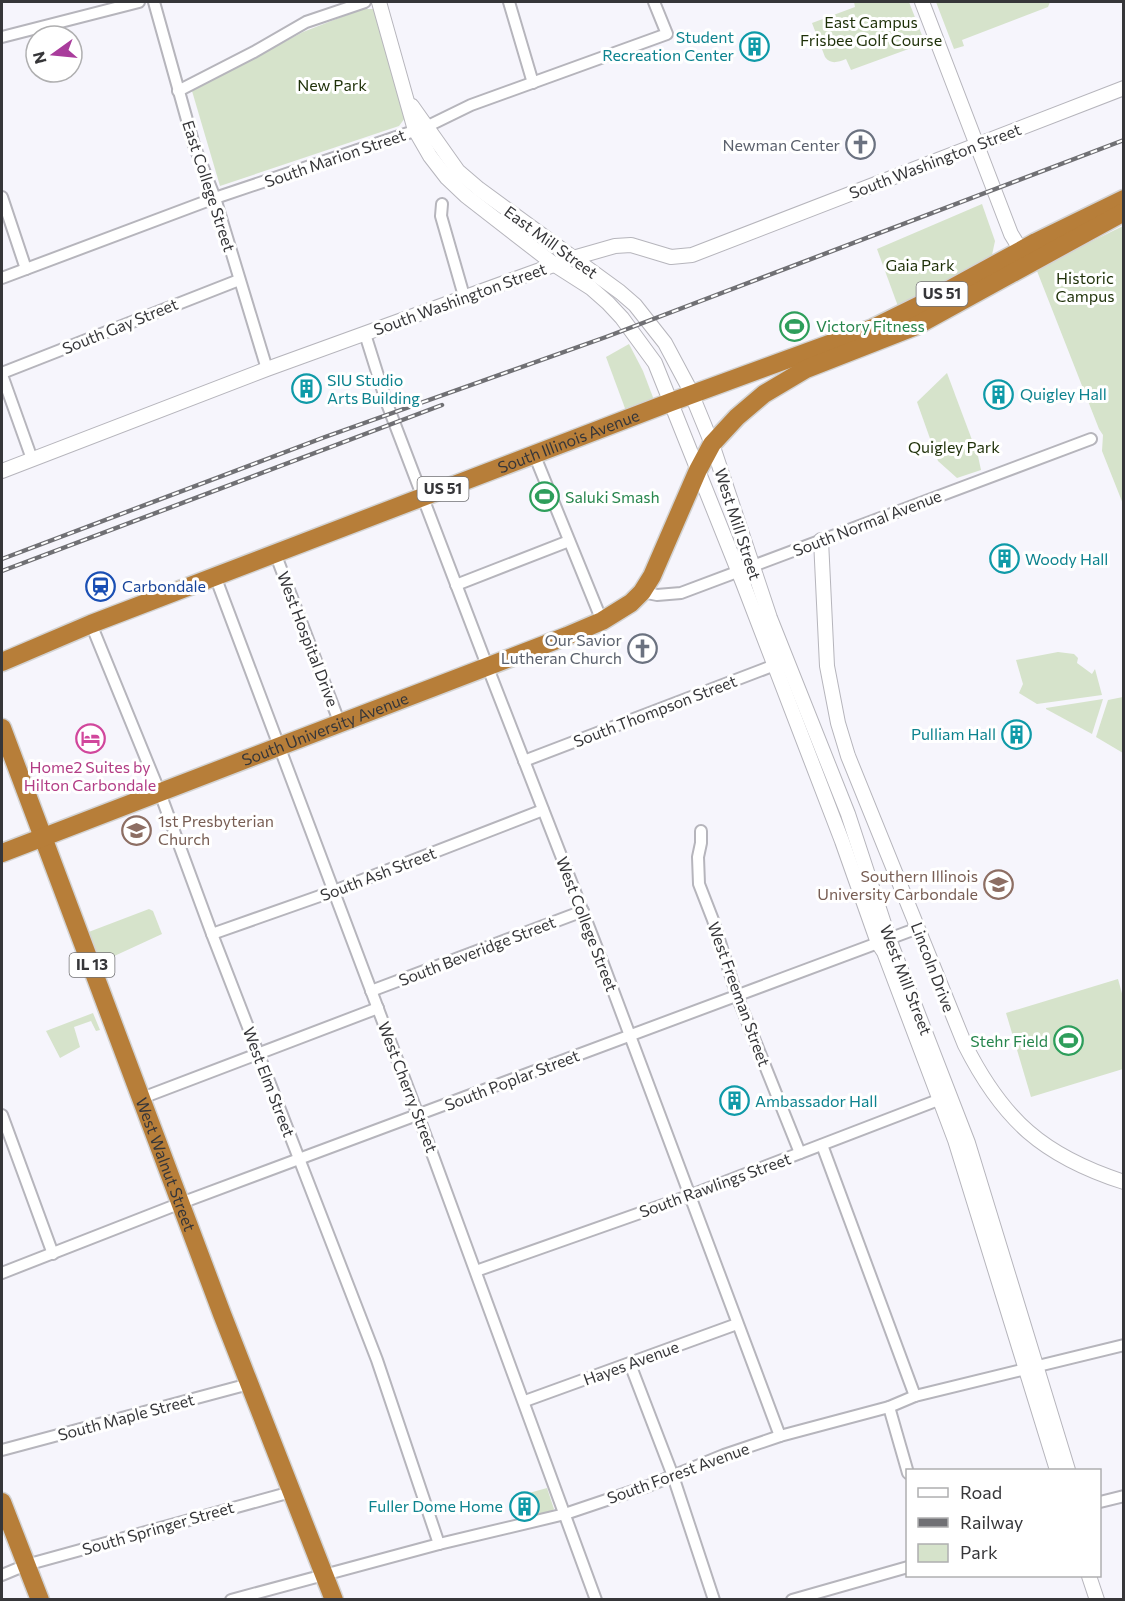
<svg xmlns="http://www.w3.org/2000/svg" width="1125" height="1601" viewBox="0 0 1125 1601" font-family="Commissioner,sans-serif">
	<style>
		.green { fill: #d6e3cb }
		.lines { fill: none; stroke-linecap: round; stroke-linejoin: round }
		.street-casing { stroke: #b6b5bc; stroke-width: 14 }
		.secondary-casing { stroke: #b6b5bc; stroke-width: 16 }
		.highway-casing { stroke: #d3d3d3; stroke-width: 21 }
		.street { stroke: #fff; stroke-width: 10 }
		.secondary { stroke: #fff; stroke-width: 14 }
		.highway { stroke: #b77e39; stroke-width: 18 }
		.rail-casing { stroke: #707074; stroke-width: 4.5 }
		.rail { stroke: #fff; stroke-width: 2; stroke-dasharray: 7; stroke-linecap: butt }
		.labels { text-anchor: middle; stroke-width: 6; stroke-linejoin: round; paint-order: stroke }
		.shield { fill: #fff; stroke: #727274; stroke-width: 1.5 }
		.shield-label { font-size: 15px; font-weight: bold; fill: #363639 }
		.park-label { font-size: 16px; fill: #1e3008; stroke: #fff }
		.culture-label { font-size: 16px; fill: #0d838f; stroke: #fff; text-anchor: start }
		.worship-label { font-size: 16px; fill: #5b616d; stroke: #fff; text-anchor: end }
		.street-label { font-size: 16px; fill: #363639; stroke: #fff }
		.leisure-label { font-size: 16px; fill: #27864d; stroke: #fff; text-anchor: start }
		.transit-label { font-size: 16px; fill: #164399; stroke: #fff; text-anchor: start }
		.hotel-label { font-size: 16px; fill: #b23c85; stroke: #fff }
		.education-label { font-size: 16px; fill: #785e54; stroke: #fff; text-anchor: start }
	</style>
	<rect width="100%" height="100%" fill="#f6f5fc"/>
	<g class="green">
		<path d="M 854,2 L 909,2 L 925,43 L 851,70 L 846,59 C 838,62 831,65 825,57 L 812,23 L 855,7 Z"/>
		<polygon points="936,2 1050,2 1048,7 962,40 964,46 954,49"/>
		<polygon points="362,9 374,9 405,118 399,126 220,186 192,91 303,32"/>
		<polygon points="982,204 995,241 992,255 899,309 877,249"/>
		<polygon points="1123,226 1123,504 1102,451 1103,435 1099,429 1037,271 1072,251"/>
		<polygon points="629,344 643,371 654,400 626,411 606,357"/>
		<polygon points="947,373 978,456 981,470 957,478 938,461 917,402"/>
		<polygon points="1058,652 1074,654 1078,658 1077,663 1092,674 1095,669 1102,695 1037,704 1019,693 1023,684 1016,660"/>
		<polygon points="1123,697 1124,697 1123,753 1096,737 1108,700"/>
		<polygon points="1103,699 1092,734 1046,709 1046,708"/>
		<polygon points="149,909 153,911 162,934 97,964 86,933"/>
		<polygon points="1118,979 1123,997 1123,1069 1031,1097 1006,1013"/>
		<polygon points="93,1013 100,1030 96,1031 91,1021 74,1027 80,1047 60,1058 46,1031"/>
		<polygon points="547,1488 554,1509 551,1512 519,1521 511,1498"/>
	</g>
	<g class="lines">
		<defs>
			<g id="street">
				<polyline points="154,2 194,145 215,198 267,369"/>
				<polyline points="509,2 533,83"/>
				<polyline points="2,37 139,2"/>
				<polyline points="178,91 254,52 306,22 365,2"/>
				<polyline points="2,197 26,269"/>
				<polyline points="442,204 441,216 464,296"/>
				<polyline points="2,278 215,198 426,127 471,105 667,34 654,2"/>
				<polyline points="365,334 386,401 488,668 602,961 780,1436"/>
				<polyline points="2,373 239,280"/>
				<polyline points="2,375 32,459"/>
				<polyline points="534,454 602,621"/>
				<polyline points="275,553 340,724"/>
				<polyline points="215,576 418,1115 596,1600"/>
				<polyline points="456,585 569,541"/>
				<polyline points="642,592 657,595 681,593 1091,439"/>
				<polyline points="91,624 160,793 212,934 377,1360 439,1544"/>
				<polyline points="524,761 780,663"/>
				<polyline points="701,831 701,843 698,857 699,884 713,920 737,996 800,1153"/>
				<polyline points="212,934 334,891 543,810"/>
				<polyline points="371,991 583,911"/>
				<polyline points="142,1098 378,1008"/>
				<polyline points="2,1115 53,1254"/>
				<polyline points="822,1145 915,1396"/>
				<polyline points="476,1271 691,1195 946,1097"/>
				<polyline points="2,1273 181,1203 918,928"/>
				<polyline points="630,1364 673,1476 714,1600"/>
				<polyline points="525,1401 737,1324"/>
				<polyline points="889,1407 908,1473"/>
				<polyline points="2,1450 249,1384"/>
				<polyline points="1100,1502 1124,1496"/>
				<polyline points="2,1575 26,1565 291,1492"/>
				<polyline points="231,1600 439,1544 565,1514 648,1486 724,1455 780,1436 889,1407 915,1396 1124,1345"/>
				<polyline points="792,1600 908,1567"/>
			</g>
			<g id="secondary">
				<polyline points="379,2 415,130 430,156 447,178 466,196 555,265 591,288 608,303 622,318 655,363 743,583 842,841 878,943 884,952 955,1140 1057,1470"/>
				<polyline points="922,2 1011,234 1025,257"/>
				<polyline points="412,106 458,171 479,189 620,292 635,305 665,343 689,388 712,444 770,618 848,814 889,939 968,1143 1068,1470"/>
				<polyline points="2,471 267,369 573,258 615,246 631,245 671,257 692,255 1124,88"/>
				<path d="M 821,540 L 827,666 L 838,723 L 848,756 L 965,1045 C 1003,1120 1043,1156 1124,1182"/>
				<polyline points="1089,1576 1097,1600"/>
			</g>
			<g id="highway">
				<path id="s1" d="M 2,662 L 91,624 L 671,402 L 873,328 L 936,297 L 1036,242 L 1124,199"/>
				<path id="s2" d="M 2,728 L 222,1314 L 334,1600"/>
				<path id="s3" d="M 2,853 L 567,636 L 602,621 L 631,603 L 642,592 L 652,576 L 698,470 L 712,444 L 737,417 L 764,394 L 806,369 L 916,326 L 1124,212"/>
				<polyline points="2,1502 40,1600"/>
			</g>
		</defs>
		<use href="#street" class="street-casing"/>
		<use href="#secondary" class="secondary-casing"/>
		<use href="#highway" class="highway-casing"/>
		<use href="#street" class="street"/>
		<use href="#secondary" class="secondary"/>
		<use href="#highway" class="highway"/>
		<defs>
			<g id="rail">
				<polyline points="2,559 325,437 606,337 1124,140"/>
				<polyline points="2,571 442,405"/>
			</g>
		</defs>
		<use href="#rail" class="rail-casing"/>
		<use href="#rail" class="rail"/>
	</g>
	<defs>
		<symbol id="building-ring" viewBox="-11 -11 22 22"><circle r="9.5" fill="#fff" stroke="#0f9aa8" stroke-width="1.5"/><path d="M-4-6H4V6H1V3H-1V6H-4ZM-2.5-4.3h1.7v1.8h-1.7ZM.8-4.3h1.7v1.8H.8ZM-2.5-1h1.7V.8h-1.7ZM.8-1h1.7V.8H.8Z" fill="#0f9aa8"/></symbol>
		<symbol id="church-ring" viewBox="-11 -11 22 22"><circle r="9.5" fill="#fff" stroke="#6b7280" stroke-width="1.5"/><path d="M-1.2-6h2.4v3.5h3.3v2.4h-3.3V6h-2.4V-.1h-3.3v-2.4h3.3Z" fill="#6b7280"/></symbol>
		<symbol id="stadium-ring" viewBox="-11 -11 22 22"><circle r="9.5" fill="#fff" stroke="#2e9e5b" stroke-width="1.5"/><path d="M0-5a6.5 5 0 1 0 0 10a6.5 5 0 1 0 0-10ZM-3.5-1.8h7v3.6h-7Z" fill="#2e9e5b"/></symbol>
		<symbol id="station-ring" viewBox="-11 -11 22 22"><circle r="9.5" fill="#fff" stroke="#1a4fb4" stroke-width="1.5"/><path d="M-3-6H3Q5-6 5-4V2Q5 4 3 4L4.5 6H3L1.5 4h-3L-3 6H-4.5L-3 4Q-5 4-5 2V-4Q-5-6-3-6ZM-3.5-4v3h7v-3ZM-3.5 1v1.5H-2V1ZM2 1v1.5H3.5V1Z" fill="#1a4fb4"/></symbol>
		<symbol id="hotel-ring" viewBox="-11 -11 22 22"><circle r="9.5" fill="#fff" stroke="#d1479c" stroke-width="1.5"/><path d="M-6-4.5h1.5V1H6V5H4.5V3h-9V5H-6ZM-4 0a1.8 1.8 0 1 1 3.6 0ZM.5 0V-2.5h3Q6-2.5 6 0Z" fill="#d1479c"/></symbol>
		<symbol id="school-ring" viewBox="-11 -11 22 22"><circle r="9.5" fill="#fff" stroke="#8d6e63" stroke-width="1.5"/><path d="M0-5L7-2L0 1L-7-2ZM-4 1L0 2.5L4 1V4Q0 6-4 4Z" fill="#8d6e63"/></symbol>
		<symbol id="university-ring" viewBox="-11 -11 22 22"><circle r="9.5" fill="#fff" stroke="#8d6e63" stroke-width="1.5"/><path d="M0-5L7-2L0 1L-7-2ZM-4 1L0 2.5L4 1V4Q0 6-4 4Z" fill="#8d6e63"/></symbol>
	</defs>
	<g fill-rule="evenodd">
		<use href="#building-ring" x="738" y="30" width="33" height="33"/>
		<use href="#church-ring" x="844" y="128" width="33" height="33"/>
		<use href="#stadium-ring" x="778" y="310" width="33" height="33"/>
		<use href="#building-ring" x="290" y="372" width="33" height="33"/>
		<use href="#building-ring" x="982" y="378" width="33" height="33"/>
		<use href="#stadium-ring" x="528" y="480" width="33" height="33"/>
		<use href="#building-ring" x="988" y="542" width="33" height="33"/>
		<use href="#station-ring" x="84" y="570" width="33" height="33"/>
		<use href="#church-ring" x="626" y="632" width="33" height="33"/>
		<use href="#building-ring" x="1000" y="718" width="33" height="33"/>
		<use href="#hotel-ring" x="74" y="722" width="33" height="33"/>
		<use href="#school-ring" x="120" y="814" width="33" height="33"/>
		<use href="#university-ring" x="982" y="868" width="33" height="33"/>
		<use href="#stadium-ring" x="1052" y="1024" width="33" height="33"/>
		<use href="#building-ring" x="718" y="1084" width="33" height="33"/>
		<use href="#building-ring" x="508" y="1490" width="33" height="33"/>
	</g>
	<g class="labels">
		<g class="shield">
			<rect x="916.5" y="282" width="51" height="24" rx="4.5"/>
			<rect x="417.5" y="477" width="51" height="24" rx="4.5"/>
			<rect x="69.5" y="953" width="45" height="24" rx="4.5"/>
		</g>
		<g class="shield-label">
			<text x="942" y="299">US 51</text>
			<text x="443" y="494">US 51</text>
			<text x="92" y="970">IL 13</text>
		</g>
		<g class="park-label">
			<text x="871" y="28">East Campus<tspan x="871" dy="18">Frisbee Golf Course</tspan></text>
			<text x="332" y="91">New Park</text>
			<text x="920" y="271">Gaia Park</text>
			<text x="1085" y="284">Historic<tspan x="1085" dy="18">Campus</tspan></text>
			<text x="954" y="453">Quigley Park</text>
		</g>
		<g class="culture-label">
			<text x="734" y="43" text-anchor="end">Student<tspan x="734" dy="18">Recreation Center</tspan></text>
			<text x="327" y="386">SIU Studio<tspan x="327" dy="18">Arts Building</tspan></text>
			<text x="1020" y="400">Quigley Hall</text>
			<text x="1025" y="565">Woody Hall</text>
			<text x="996" y="740" text-anchor="end">Pulliam Hall</text>
			<text x="755" y="1107">Ambassador Hall</text>
			<text x="503" y="1512" text-anchor="end">Fuller Dome Home</text>
		</g>
		<g class="worship-label">
			<text x="840" y="151">Newman Center</text>
			<text x="622" y="646">Our Savior<tspan x="622" dy="18">Lutheran Church</tspan></text>
		</g>
		<g class="street-label">
			<text transform="translate(335 158) rotate(-19)" y="6">South Marion Street</text>
			<text transform="translate(935 161) rotate(-21)" y="6">South Washington Street</text>
			<text transform="translate(209 186) rotate(72)" y="6">East College Street</text>
			<text transform="translate(551 242) rotate(36)" y="6">East Mill Street</text>
			<text transform="translate(460 299) rotate(-20)" y="6">South Washington Street</text>
			<text transform="translate(120 326) rotate(-22)" y="6">South Gay Street</text>
			<text dy="6" stroke="none"><textPath href="#s1" startOffset="608">South Illinois Avenue</textPath></text>
			<text transform="translate(867 523) rotate(-21)" y="6">South Normal Avenue</text>
			<text transform="translate(738 524) rotate(72)" y="6">West Mill Street</text>
			<text transform="translate(308 639) rotate(69)" y="6">West Hospital Drive</text>
			<text transform="translate(655 711) rotate(-21)" y="6">South Thompson Street</text>
			<text dy="6" stroke="none"><textPath href="#s3" startOffset="346">South University Avenue</textPath></text>
			<text transform="translate(378 874) rotate(-21)" y="6">South Ash Street</text>
			<text transform="translate(587 924) rotate(69)" y="6">West College Street</text>
			<text transform="translate(477 951) rotate(-21)" y="6">South Beveridge Street</text>
			<text transform="translate(933 967) rotate(69)" y="6">Lincoln Drive</text>
			<text transform="translate(906 980) rotate(69)" y="6">West Mill Street</text>
			<text transform="translate(739 994) rotate(70)" y="6">West Freeman Street</text>
			<text transform="translate(512 1080) rotate(-21)" y="6">South Poplar Street</text>
			<text transform="translate(269 1082) rotate(69)" y="6">West Elm Street</text>
			<text transform="translate(408 1087) rotate(69)" y="6">West Cherry Street</text>
			<text dy="6" stroke="none"><textPath href="#s2" startOffset="466">West Walnut Street</textPath></text>
			<text transform="translate(715 1185) rotate(-20)" y="6">South Rawlings Street</text>
			<text transform="translate(631 1363) rotate(-20)" y="6">Hayes Avenue</text>
			<text transform="translate(126 1417) rotate(-15)" y="6">South Maple Street</text>
			<text transform="translate(678 1473) rotate(-20)" y="6">South Forest Avenue</text>
			<text transform="translate(158 1528) rotate(-16)" y="6">South Springer Street</text>
		</g>
		<g class="leisure-label">
			<text x="816" y="332">Victory Fitness</text>
			<text x="565" y="503">Saluki Smash</text>
			<text x="1048" y="1047" text-anchor="end">Stehr Field</text>
		</g>
		<g class="transit-label">
			<text x="122" y="592">Carbondale</text>
		</g>
		<g class="hotel-label">
			<text x="90" y="773">Home2 Suites by<tspan x="90" dy="18">Hilton Carbondale</tspan></text>
		</g>
		<g class="education-label">
			<text x="158" y="827">1st Presbyterian<tspan x="158" dy="18">Church</tspan></text>
			<text x="978" y="882" text-anchor="end">Southern Illinois<tspan x="978" dy="18">University Carbondale</tspan></text>
		</g>
	</g>
	<rect width="1125" height="1601" fill="none" stroke="#363639" stroke-width="6"/>
	<rect x="906" y="1469" width="195" height="108" fill="#ffffff" stroke="#afafb0" stroke-width="1.5"/>
	<rect x="918" y="1488" width="30" height="9" fill="#ffffff" stroke="#afafb0" stroke-width="1.5"/>
	<text x="960" y="1499" font-size="18" fill="#363639">Road</text>
	<rect x="918" y="1518" width="30" height="9" fill="#707074" stroke="#afafb0" stroke-width="1.5"/>
	<text x="960" y="1529" font-size="18" fill="#363639">Railway</text>
	<rect x="918" y="1544" width="30" height="18" fill="#d6e3cb" stroke="#afafb0" stroke-width="1.5"/>
	<text x="960" y="1559" font-size="18" fill="#363639">Park</text>
	<g transform="translate(54 54) rotate(255)"><circle r="28" fill="#ffffff" stroke="#afafb0" stroke-width="1.5"/>
	<path d="M0-4.5L10 22L0 15L-10 22Z" fill="#a93c9c"/>
	<text y="-9" font-size="16" font-weight="bold" text-anchor="middle" fill="#363639">N</text>
	</g>
</svg>
